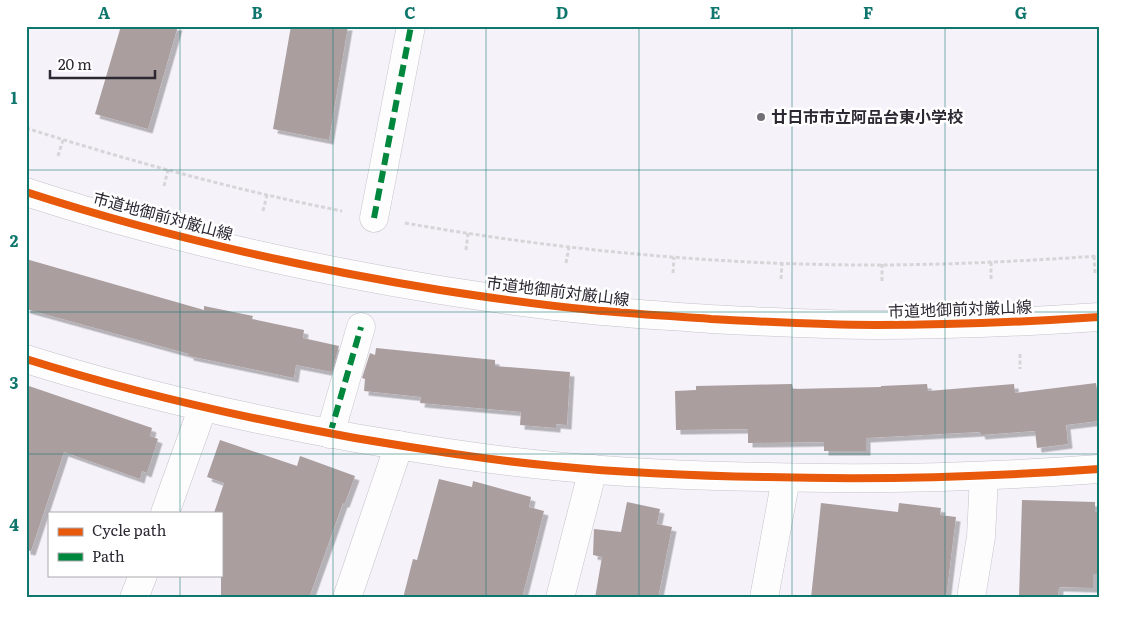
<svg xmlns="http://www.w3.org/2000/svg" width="1125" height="624" viewBox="0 0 1125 624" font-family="Literata,'Noto Sans JP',serif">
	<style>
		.building { fill: #aa9e9f; filter: url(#shadow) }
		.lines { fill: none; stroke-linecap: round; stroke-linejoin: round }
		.minor-casing { stroke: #c5c2ca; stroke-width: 29 }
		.path { stroke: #d6d6d8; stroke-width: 3; stroke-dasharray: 4 2.5; stroke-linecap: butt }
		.minor { stroke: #fefdfe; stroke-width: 28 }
		.quiet { stroke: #00873e; stroke-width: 6; stroke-dasharray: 12 6; stroke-linecap: butt }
		.cycleway-casing { stroke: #fff; stroke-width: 11 }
		.cycleway { stroke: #e8590c; stroke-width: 8 }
		.grid { fill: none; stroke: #0f766e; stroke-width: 1; stroke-opacity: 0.55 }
		.poi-dot { fill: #736f79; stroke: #fff; stroke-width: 2 }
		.labels { text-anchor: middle; stroke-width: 5; stroke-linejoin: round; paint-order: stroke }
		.poi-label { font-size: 16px; font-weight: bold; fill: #2d2933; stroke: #fff; text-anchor: start }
		.street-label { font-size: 16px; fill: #2d2933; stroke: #fff }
		.neatline { fill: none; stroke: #0f766e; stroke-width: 2 }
		.grid-label { font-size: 16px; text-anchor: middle; font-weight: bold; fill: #0f766e }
	</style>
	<defs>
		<filter id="shadow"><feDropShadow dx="4.5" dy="4.5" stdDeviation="0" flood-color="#0004"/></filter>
	</defs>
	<rect width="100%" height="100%" fill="#f5f2fa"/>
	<g class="building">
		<polygon points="121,26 178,26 148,129 95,114"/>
		<polygon points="291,26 348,26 329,140 273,129"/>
		<polygon points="26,259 204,310 204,306 253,316 252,319 304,330 303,338 339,346 332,372 296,365 294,378 189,356 189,354 26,309"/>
		<polygon points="376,348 495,360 495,366 570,372 567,425 556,424 556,428 520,425 521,412 420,403 421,397 364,391 365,379 362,378 370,353 375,355"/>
		<polygon points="1096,383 1099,404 1099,421 1066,425 1068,444 1037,448 1035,431 981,435 980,432 866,438 866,451 824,451 824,442 748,443 748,429 676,430 675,391 696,390 696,386 792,384 793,389 881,387 881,386 927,384 928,391 1014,384 1015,393"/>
		<polygon points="26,385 152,428 150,436 158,439 147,473 142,471 140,479 64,452 31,551 26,550"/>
		<polygon points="220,440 297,466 300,456 355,476 345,503 343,503 309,598 221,598 221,513 214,513 224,483 207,477"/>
		<polygon points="439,479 472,487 473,481 531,497 529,507 544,511 522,598 403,598 413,559 417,560"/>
		<polygon points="1022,500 1095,502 1095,512 1099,512 1099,574 1093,574 1093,588 1059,587 1058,598 1019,598"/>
		<polygon points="627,502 660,509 657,524 672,527 658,598 595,598 602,557 593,555 594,529 621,532"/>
		<polygon points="821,503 898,512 899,503 941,508 940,515 956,517 946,598 811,598"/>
	</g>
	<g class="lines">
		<defs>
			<g id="minor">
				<path d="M 26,192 C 161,236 300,267 440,290 C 491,298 541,305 592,310 C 632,314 672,316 711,319 C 766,322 821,325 875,325 C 950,325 1024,322 1099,317"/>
				<polyline points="374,218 411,26"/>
				<path d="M 26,359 C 134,393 244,418 355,438 C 421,449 487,460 554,466 C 625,473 696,476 767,477 C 877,480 988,477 1099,469"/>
				<polyline points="330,434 361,327"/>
				<polyline points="165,513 203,407"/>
				<polyline points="134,598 143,575"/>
				<polyline points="347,598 399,445"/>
				<polyline points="560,598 593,469"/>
				<polyline points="764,598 786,478"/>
				<polyline points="971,598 981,537 984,476"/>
			</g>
		</defs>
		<use href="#minor" class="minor-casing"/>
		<g class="path">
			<path d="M 26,128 C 130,161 235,190 342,211"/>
			<polyline points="58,156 63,140"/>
			<polyline points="164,186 168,170"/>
			<polyline points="263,211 267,195"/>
			<path d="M 405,223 C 559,250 715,265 872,265 C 948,265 1023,261 1099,256"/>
			<polyline points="466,250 468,233"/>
			<polyline points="1094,256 1095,273"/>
			<polyline points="991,262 991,279"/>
			<polyline points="566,263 569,247"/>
			<polyline points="882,264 882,281"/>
			<polyline points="673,273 674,257"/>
			<polyline points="781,279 782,263"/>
			<polyline points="1020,354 1020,369"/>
		</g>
		<use href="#minor" class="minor"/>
		<g class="quiet">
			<polyline points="374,218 411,26"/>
			<polyline points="330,434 361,327"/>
		</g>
		<defs>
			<g id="cycleway">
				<path d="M 26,192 C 161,236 300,267 440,290 C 491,298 541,305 592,310 C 632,314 672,316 711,319 C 766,322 821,325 875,325 C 950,325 1024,322 1099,317"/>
				<path d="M 26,359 C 134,393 244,418 355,438 C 421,449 487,460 554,466 C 625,473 696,476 767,477 C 877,480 988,477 1099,469"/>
			</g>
		</defs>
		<use href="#cycleway" class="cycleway-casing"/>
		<use href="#cycleway" class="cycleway"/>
	</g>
	<path class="grid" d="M 180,26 L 180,513M 333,26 L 333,598M 486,26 L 486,598M 639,26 L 639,598M 792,26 L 792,598M 945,26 L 945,598M 26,170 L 1099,170M 26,312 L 1099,312M 26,454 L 1099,454M 180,575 L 180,598"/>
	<circle class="poi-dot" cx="761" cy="117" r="5"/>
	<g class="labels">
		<g class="poi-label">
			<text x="771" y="123">廿日市市立阿品台東小学校</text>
		</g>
		<g class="street-label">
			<text transform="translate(163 216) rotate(15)" y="6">市道地御前対厳山線</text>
			<text transform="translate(558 291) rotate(7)" y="6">市道地御前対厳山線</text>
			<text transform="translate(960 309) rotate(-2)" y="6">市道地御前対厳山線</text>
		</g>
	</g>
	<rect width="1125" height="624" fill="none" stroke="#ffffff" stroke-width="55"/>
	<rect x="48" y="512" width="175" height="65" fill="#ffffff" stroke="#aba9ad"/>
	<rect x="58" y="528" width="25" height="8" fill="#e8590c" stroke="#aba9ad"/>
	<text x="92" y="536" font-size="15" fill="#2d2933">Cycle path</text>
	<rect x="58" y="553" width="25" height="8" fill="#00873e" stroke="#aba9ad"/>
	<text x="92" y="562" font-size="15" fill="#2d2933">Path</text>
	<path d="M50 70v8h105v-8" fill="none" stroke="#2d2933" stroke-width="2.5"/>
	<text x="58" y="70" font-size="15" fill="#2d2933" stroke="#ffffff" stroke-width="4" paint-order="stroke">20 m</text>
	<rect x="28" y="28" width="1070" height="568" class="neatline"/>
	<g class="grid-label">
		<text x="104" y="19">A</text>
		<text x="257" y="19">B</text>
		<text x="410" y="19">C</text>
		<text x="562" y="19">D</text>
		<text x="715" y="19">E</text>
		<text x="868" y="19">F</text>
		<text x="1021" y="19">G</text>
		<text x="14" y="104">1</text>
		<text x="14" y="247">2</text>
		<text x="14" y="389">3</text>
		<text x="14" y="531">4</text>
	</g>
</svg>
